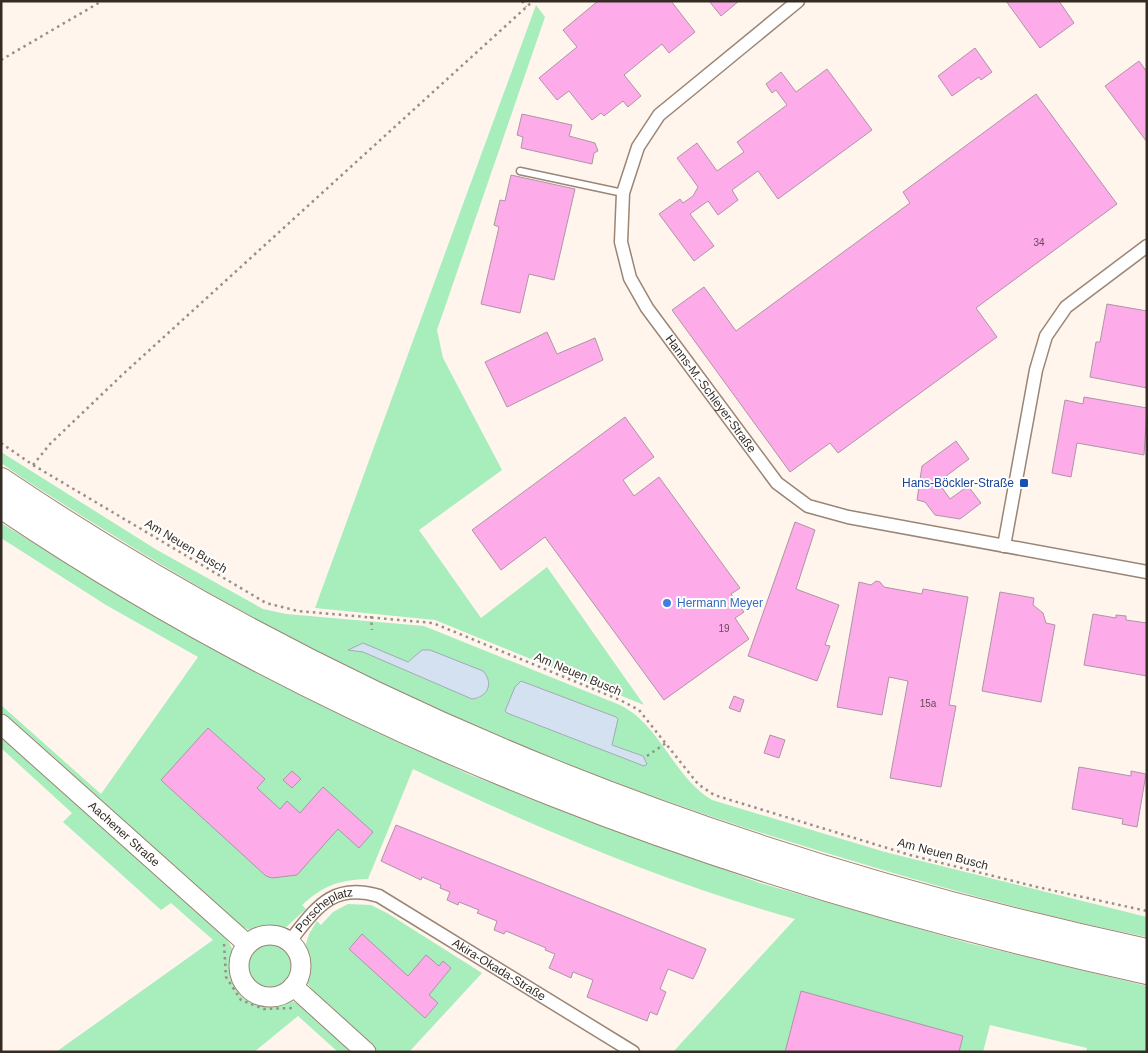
<svg xmlns="http://www.w3.org/2000/svg" width="1148" height="1053" viewBox="0 0 1148 1053" font-family="Helvetica,sans-serif">
	<style>
		.green { fill: #a8edbc; fill-rule: evenodd }
		.water { fill: #d4e1f0; stroke: #a4aab2 }
		.building { fill: #feabea; stroke: #ad95a6 }
		.lines { fill: none; stroke-linecap: round; stroke-linejoin: round }
		.lane-casing { stroke: #9b8574; stroke-width: 9 }
		.street-casing { stroke: #9b8574; stroke-width: 15 }
		.secondary-casing { stroke: #9b8574; stroke-width: 21 }
		.highway-casing { stroke: #9b8574; stroke-width: 26 }
		.path { stroke: #998f87; stroke-width: 2.5; stroke-dasharray: 2.5 4; stroke-linecap: butt }
		.lane { stroke: #fff; stroke-width: 6 }
		.street { stroke: #fff; stroke-width: 12 }
		.secondary { stroke: #fff; stroke-width: 19 }
		.highway { stroke: #fff; stroke-width: 24 }
		.transit-dot { fill: #1a4fb4; stroke: #fff; stroke-width: 2 }
		.shop-dot { fill: #3f7fe0; stroke: #fff; stroke-width: 2 }
		.labels { text-anchor: middle; stroke-width: 4; stroke-linejoin: round; paint-order: stroke }
		.number-label { font-size: 10px; fill: #664b55 }
		.street-label { font-size: 12px; fill: #342b23; stroke: #fff }
		.transit-label { font-size: 12px; fill: #164399; stroke: #fff; text-anchor: end }
		.shop-label { font-size: 12px; fill: #366cbe; stroke: #fff; text-anchor: start }
	</style>
	<rect width="100%" height="100%" fill="#fff5ed"/>
	<g class="green">
		<polygon points="536,5 545,17 437,330 443,358 502,470 419,530 481,618 547,567 644,705 435,620 315,608"/>
		<path d="M 1,452 L 157,550 L 263,609 L 286,614 L 424,626 L 620,705 C 661,725 673,777 712,800 L 885,852 L 1147,917 L 1147,937 C 1051,918 957,892 863,864 C 679,810 498,745 327,657 C 224,604 125,544 27,481 L 1,463 ZM 363,643 L 408,662 L 417,654 L 486,692 L 479,698 L 472,699 L 363,652 Z"/>
		<path d="M 1,523 L 143,609 L 206,644 L 329,708 L 470,775 L 760,883 L 968,943 L 1147,986 L 1147,1052 L 1086,1052 L 1087,1048 L 990,1025 L 983,1052 L 673,1052 L 795,919 C 664,882 536,828 413,769 L 368,879 C 339,880 324,885 302,905 L 306,909 L 284,929 L 268,929 L 254,932 L 234,923 L 1,716 L 1,705 L 101,794 L 198,657 L 106,605 L 1,538 Z"/>
		<path d="M 1,734 L 215,927 C 221,934 229,941 232,948 C 239,962 227,975 244,991 C 262,1009 276,995 294,1002 C 318,1011 339,1035 358,1052 L 338,1052 L 298,1016 L 254,1052 L 56,1052 L 213,940 L 171,903 L 161,910 L 63,822 L 72,813 L 1,748 Z"/>
		<polygon points="348,904 371,905 387,913 482,973 409,1052 378,1052 328,1007 306,982 305,947 309,934 317,921 321,925 333,912"/>
		<circle cx="270" cy="965" r="27"/>
	</g>
	<g class="water">
		<path d="M 363,643 L 408,662 L 422,650 L 430,650 L 483,671 C 494,683 488,697 472,699 L 363,652 L 348,650 Z"/>
		<polygon points="521,681 616,717 618,719 612,745 643,756 647,764 644,766 507,713 505,711 515,687"/>
	</g>
	<g class="building">
		<polygon points="598,1 671,1 695,32 669,53 662,44 624,75 641,96 628,107 623,101 604,116 601,113 592,120 569,91 557,100 539,78 577,47 563,30"/>
		<polygon points="709,1 739,1 721,16"/>
		<polygon points="1006,1 1059,1 1074,23 1040,48"/>
		<polygon points="975,48 992,72 981,80 979,77 952,96 938,76"/>
		<polygon points="1139,61 1147,72 1147,142 1105,86"/>
		<polygon points="827,69 872,130 778,199 758,171 732,190 738,200 718,215 708,201 690,214 714,246 694,261 659,214 680,199 683,203 693,196 698,187 677,158 697,143 717,171 744,152 737,142 787,105 776,90 772,93 766,84 781,72 796,92"/>
		<polygon points="1036,94 1117,204 976,308 997,337 838,453 830,443 790,472 672,310 704,287 736,331 910,203 903,192"/>
		<polygon points="522,114 572,125 569,136 595,143 598,151 594,153 592,164 521,148 523,137 517,135"/>
		<polygon points="511,175 575,189 554,280 529,274 520,313 481,304 499,227 494,225 500,200 505,201"/>
		<polygon points="1107,304 1147,311 1147,388 1090,377 1096,342 1100,342"/>
		<polygon points="547,332 557,354 595,338 603,360 507,407 485,362"/>
		<polygon points="1084,397 1147,408 1144,455 1077,443 1071,477 1052,473 1065,400 1083,404"/>
		<polygon points="625,417 654,457 623,480 634,496 659,477 740,588 731,594 744,612 735,618 749,639 664,700 545,537 501,570 472,530"/>
		<polygon points="956,441 969,459 938,482 950,499 968,486 981,503 960,519 935,515 925,502 917,500 922,466"/>
		<polygon points="795,522 815,530 796,589 839,605 825,645 830,646 817,681 748,656"/>
		<polygon points="876,581 880,582 884,587 922,594 923,589 968,597 949,705 956,706 941,787 890,778 908,681 889,677 882,715 837,707 859,582 871,585"/>
		<polygon points="1000,592 1034,598 1033,605 1043,613 1046,623 1055,625 1041,702 982,691"/>
		<polygon points="1093,614 1116,618 1116,615 1126,616 1126,620 1147,623 1147,676 1084,665"/>
		<polygon points="734,696 744,700 740,712 729,708"/>
		<polygon points="208,728 265,779 257,788 280,809 287,801 300,813 323,787 373,832 359,848 338,829 297,875 272,878 266,876 161,780"/>
		<polygon points="770,735 785,740 779,758 764,753"/>
		<polygon points="1079,767 1131,776 1131,771 1146,774 1137,827 1122,824 1123,819 1072,809"/>
		<polygon points="292,771 301,779 292,788 283,780"/>
		<polygon points="396,825 706,949 697,971 693,979 668,969 660,989 666,992 657,1015 650,1012 647,1021 587,997 593,980 573,972 571,978 549,968 555,954 545,950 546,948 506,931 504,934 494,930 497,921 477,913 479,910 459,902 458,905 447,900 450,892 440,888 441,885 422,877 421,880 381,861"/>
		<polygon points="362,934 408,976 426,955 439,966 443,961 451,968 429,995 438,1003 425,1018 349,949"/>
		<polygon points="801,991 963,1036 959,1052 785,1052"/>
	</g>
	<g class="lines">
		<defs>
			<polyline id="lane" points="520,171 623,193"/>
			<g id="street">
				<path id="s1" d="M 798,1 L 659,115 L 638,147 L 623,193 L 621,242 L 630,278 L 647,308 L 777,483 L 808,506 L 848,517 L 1147,572"/>
				<polyline points="1004,546 1036,370 1046,336 1066,307 1147,246"/>
				<path id="s2" d="M 289,942 C 316,909 331,882 379,896 L 633,1052"/>
			</g>
			<g id="secondary">
				<path id="s3" d="M 1,724 L 247,944"/>
				<circle cx="270" cy="966" r="31"/>
				<polyline points="293,986 366,1052"/>
			</g>
			<g id="highway">
				<path d="M 1,480 C 351,716 736,863 1147,951"/>
				<path d="M 1,506 C 349,741 739,882 1147,972"/>
			</g>
		</defs>
		<use href="#lane" class="lane-casing"/>
		<use href="#street" class="street-casing"/>
		<use href="#secondary" class="secondary-casing"/>
		<use href="#highway" class="highway-casing"/>
		<g class="path">
			<polyline points="522,1 526,7"/>
			<polyline points="1,60 102,1"/>
			<polyline points="1,443 33,465 266,603 298,611 433,623 620,700 639,710 698,784 714,795 910,855 1037,887 1147,911"/>
			<polyline points="33,465 50,444 121,376 533,1"/>
			<polyline points="371,616 372,630"/>
			<polyline points="647,756 666,743"/>
			<polyline points="224,944 226,977 241,1000 264,1009 294,1008"/>
		</g>
		<use href="#lane" class="lane"/>
		<use href="#street" class="street"/>
		<use href="#secondary" class="secondary"/>
		<use href="#highway" class="highway"/>
	</g>
	<rect class="transit-dot" x="1019" y="478" width="10" height="10" rx="2.5"/>
	<circle class="shop-dot" cx="667" cy="603" r="5"/>
	<g class="labels">
		<g class="number-label">
			<text x="1039" y="246">34</text>
			<text x="724" y="632">19</text>
			<text x="928" y="707">15a</text>
		</g>
		<g class="street-label">
			<text dy="4" stroke="none"><textPath href="#s1" startOffset="494">Hanns-M.-Schleyer-Straße</textPath></text>
			<text transform="translate(186 546) rotate(31)" y="4">Am Neuen Busch</text>
			<text transform="translate(578 674) rotate(23)" y="4">Am Neuen Busch</text>
			<text dy="4" stroke="none"><textPath href="#s3" startOffset="165">Aachener Straße</textPath></text>
			<text transform="translate(943 854) rotate(15)" y="4">Am Neuen Busch</text>
			<text dy="4" stroke="none"><textPath href="#s2" startOffset="49">Porscheplatz</textPath></text>
			<text dy="4" stroke="none"><textPath href="#s2" startOffset="251">Akira-Okada-Straße</textPath></text>
		</g>
		<g class="transit-label">
			<text x="1014" y="487">Hans-Böckler-Straße</text>
		</g>
		<g class="shop-label">
			<text x="677" y="607">Hermann Meyer</text>
		</g>
	</g>
	<rect width="1148" height="1053" fill="none" stroke="#342b23" stroke-width="5"/>
</svg>
